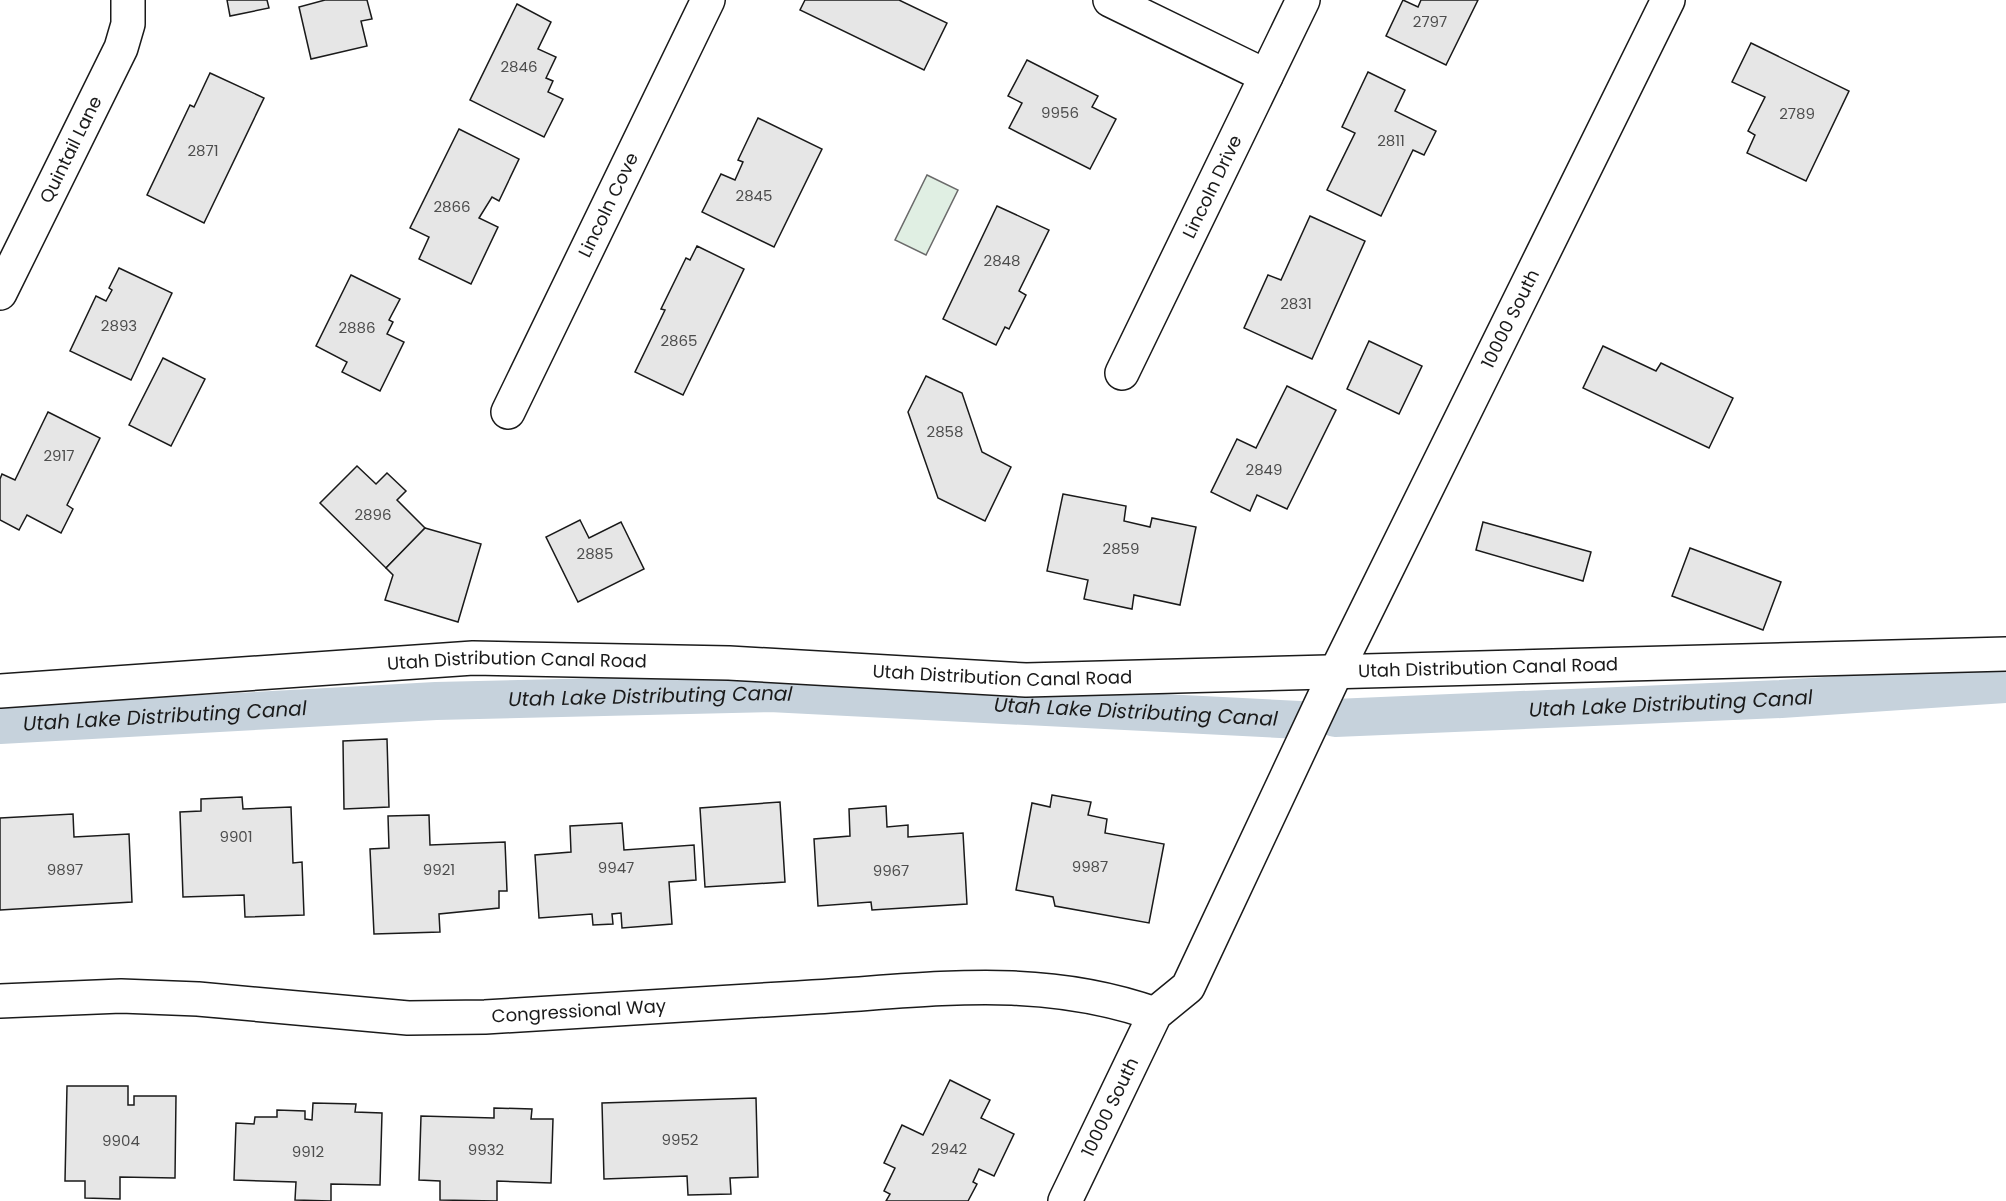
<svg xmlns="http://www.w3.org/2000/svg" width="2006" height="1201" viewBox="0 0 2006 1201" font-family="Poppins,sans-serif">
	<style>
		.green { fill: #e0efe3; stroke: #6a6a6a; stroke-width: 1.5 }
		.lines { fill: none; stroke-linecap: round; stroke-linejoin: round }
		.canal { stroke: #c6d2dc; stroke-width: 38 }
		.building { fill: #e6e6e6; stroke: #1a1a1a; stroke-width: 1.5 }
		.minor-casing { stroke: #1a1a1a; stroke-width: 36 }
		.minor { stroke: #fff; stroke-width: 33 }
		.labels { text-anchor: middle; stroke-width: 4.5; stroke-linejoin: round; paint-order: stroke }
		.number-label { font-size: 15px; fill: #4d4d4d }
		.street-label { font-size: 18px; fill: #1a1a1a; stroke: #fff }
		.water-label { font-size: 20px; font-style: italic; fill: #1a1a1a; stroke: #fff }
	</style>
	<rect width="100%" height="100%" fill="#fff"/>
	<polygon class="green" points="927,175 958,190 926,255 895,240"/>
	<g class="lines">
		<g class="canal">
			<path id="s1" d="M 1335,718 L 1781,699 L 2006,684"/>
			<path id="s2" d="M 0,725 L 436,701 L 770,693 L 1300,720"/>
		</g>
	</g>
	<g class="building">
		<polygon points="227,0 267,0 269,8 230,16"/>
		<polygon points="325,0 367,0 372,19 361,21 367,46 311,59 299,7"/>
		<polygon points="805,0 899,0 947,23 924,70 800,10"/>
		<polygon points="1403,0 1418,7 1421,0 1478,0 1446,65 1386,36"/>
		<polygon points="517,4 551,22 538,49 556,57 546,78 553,81 548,92 563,99 544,137 470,100"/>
		<polygon points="1751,43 1849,91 1806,181 1747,153 1755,135 1748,131 1765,97 1732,82"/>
		<polygon points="1027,60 1098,96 1092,107 1116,119 1090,169 1009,128 1022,103 1008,96"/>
		<polygon points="1368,72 1405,90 1395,111 1436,131 1424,155 1413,150 1381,216 1327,190 1355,133 1342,127"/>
		<polygon points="210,73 264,98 204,223 147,195 190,105 194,107"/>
		<polygon points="758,118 822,149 774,247 702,212 721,174 735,180 743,162 738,160"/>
		<polygon points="459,129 519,159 499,201 492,197 479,218 498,227 471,284 419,259 429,237 410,228"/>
		<polygon points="997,206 1049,230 1019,291 1026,295 1009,329 1005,327 996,345 943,319"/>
		<polygon points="1310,216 1365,241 1312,359 1244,328 1268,275 1281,280"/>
		<polygon points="697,246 744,269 683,395 635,372 665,310 661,309 686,258 690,260"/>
		<polygon points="119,268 172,293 131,380 70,351 96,296 106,301 112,290 109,288"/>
		<polygon points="351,275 400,299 389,320 393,322 387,334 404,342 380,391 342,372 347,362 316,346"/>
		<polygon points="1369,341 1422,366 1399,414 1347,389"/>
		<polygon points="1603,346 1656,371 1661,363 1733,398 1709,448 1583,388"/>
		<polygon points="163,358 205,379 171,446 129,425"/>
		<polygon points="926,376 962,393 982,452 1011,467 985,521 938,498 908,412"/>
		<polygon points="1287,386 1336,410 1287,509 1257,495 1250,511 1211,492 1237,439 1256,448"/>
		<polygon points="48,412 100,438 67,505 73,509 61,533 27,515 19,530 0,520 0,479 2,474 15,480"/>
		<polygon points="357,466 376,484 387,473 406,491 397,500 425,528 386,568 320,503"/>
		<polygon points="1063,494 1126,506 1124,521 1150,527 1152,518 1196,527 1180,605 1134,595 1132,609 1084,599 1088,580 1047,571"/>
		<polygon points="580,520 589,538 621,522 644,569 578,602 546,537"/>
		<polygon points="1483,522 1591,552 1583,581 1476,550"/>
		<polygon points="425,528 481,544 458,622 385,600 393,575 386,568"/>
		<polygon points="1690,548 1781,582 1763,630 1672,596"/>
		<polygon points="387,739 389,807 344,809 343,741"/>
		<polygon points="1052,795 1091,802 1088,815 1107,819 1105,833 1164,844 1149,923 1055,906 1053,897 1016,890 1032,803 1050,807"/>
		<polygon points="242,797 243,809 291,807 293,863 302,862 304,915 245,917 244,895 183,897 180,812 201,811 201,799"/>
		<polygon points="780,802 785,882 705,887 700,808"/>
		<polygon points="886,806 887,827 908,825 908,837 963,833 967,904 872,910 871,902 818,906 814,839 850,836 849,809"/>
		<polygon points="73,814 74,837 129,834 132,902 0,910 0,818"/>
		<polygon points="429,815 430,845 505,842 507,891 499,891 499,908 439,914 440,932 374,934 370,849 389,848 388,816"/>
		<polygon points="622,823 624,850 694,845 696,880 669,882 672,924 622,928 621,913 612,914 613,924 593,925 592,914 539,918 535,855 571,852 570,826"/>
		<polygon points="950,1080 990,1100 981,1118 1014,1134 994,1176 979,1169 973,1182 977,1184 968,1201 886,1201 890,1194 884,1191 895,1168 884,1163 902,1125 923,1135"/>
		<polygon points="67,1086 128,1086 128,1105 134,1105 134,1096 176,1096 175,1178 120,1177 120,1199 85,1198 85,1181 65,1181"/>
		<polygon points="756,1098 758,1177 730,1178 731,1194 688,1195 687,1176 604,1179 602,1103"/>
		<polygon points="313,1103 356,1104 355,1112 382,1113 380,1185 331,1184 331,1201 295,1200 296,1182 234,1180 236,1123 254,1124 255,1117 277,1117 277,1110 305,1111 305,1119 312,1120"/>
		<polygon points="494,1108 532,1109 531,1119 553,1119 551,1183 497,1181 497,1201 440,1200 440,1181 419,1180 421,1116 494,1118"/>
	</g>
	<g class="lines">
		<defs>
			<g id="minor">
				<polyline points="1110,0 1266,76"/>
				<path id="s3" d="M 0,293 L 121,48 L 128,24 L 128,0"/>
				<path id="s4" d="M 1122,373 L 1303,0"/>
				<path id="s5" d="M 508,412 L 708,0"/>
				<path id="s6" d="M 0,691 L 473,658 L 729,663 L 1026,680 L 2006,654"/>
				<path id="s7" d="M 0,1001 L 121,996 L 198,999 L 408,1018 L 485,1017 C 595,1010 704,1004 813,997 C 933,990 1039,973 1155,1014"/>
				<path id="s8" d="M 1065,1201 L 1155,1014 L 1188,987 L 1336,672 L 1668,0"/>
			</g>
		</defs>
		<use href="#minor" class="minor-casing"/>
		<use href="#minor" class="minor"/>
	</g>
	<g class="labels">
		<g class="number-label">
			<text x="1430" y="27">2797</text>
			<text x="519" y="72">2846</text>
			<text x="1060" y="118">9956</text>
			<text x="1797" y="119">2789</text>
			<text x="1391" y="146">2811</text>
			<text x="203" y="156">2871</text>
			<text x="754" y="201">2845</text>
			<text x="452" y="212">2866</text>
			<text x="1002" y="266">2848</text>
			<text x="1296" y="309">2831</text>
			<text x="119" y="331">2893</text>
			<text x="357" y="333">2886</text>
			<text x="679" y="346">2865</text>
			<text x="945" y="437">2858</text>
			<text x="59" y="461">2917</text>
			<text x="1264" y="475">2849</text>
			<text x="373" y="520">2896</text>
			<text x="1121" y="554">2859</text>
			<text x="595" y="559">2885</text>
			<text x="236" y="842">9901</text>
			<text x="1090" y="872">9987</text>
			<text x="616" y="873">9947</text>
			<text x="65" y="875">9897</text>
			<text x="439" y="875">9921</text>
			<text x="891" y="876">9967</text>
			<text x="680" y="1145">9952</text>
			<text x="121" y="1146">9904</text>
			<text x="949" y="1154">2942</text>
			<text x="486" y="1155">9932</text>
			<text x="308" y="1157">9912</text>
		</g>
		<g class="street-label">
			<text dy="6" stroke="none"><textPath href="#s3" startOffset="160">Quintail Lane</textPath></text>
			<text dy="6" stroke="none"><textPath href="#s4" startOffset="207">Lincoln Drive</textPath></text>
			<text dy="6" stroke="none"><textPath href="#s5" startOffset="230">Lincoln Cove</textPath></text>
			<text dy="6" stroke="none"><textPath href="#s8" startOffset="992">10000 South</textPath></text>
			<text dy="6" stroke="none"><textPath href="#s6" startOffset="518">Utah Distribution Canal Road</textPath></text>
			<text dy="6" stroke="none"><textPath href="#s6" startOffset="1490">Utah Distribution Canal Road</textPath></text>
			<text dy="6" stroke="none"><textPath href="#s6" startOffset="1004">Utah Distribution Canal Road</textPath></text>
			<text dy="6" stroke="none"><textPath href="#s7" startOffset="580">Congressional Way</textPath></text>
			<text dy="6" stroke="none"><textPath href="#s8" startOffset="104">10000 South</textPath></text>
		</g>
		<g class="water-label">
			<text dy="7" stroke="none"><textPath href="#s2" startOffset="651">Utah Lake Distributing Canal</textPath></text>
			<text dy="7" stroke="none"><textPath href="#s1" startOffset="336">Utah Lake Distributing Canal</textPath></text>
			<text dy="7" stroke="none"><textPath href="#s2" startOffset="1137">Utah Lake Distributing Canal</textPath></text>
			<text dy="7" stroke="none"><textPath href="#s2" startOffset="165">Utah Lake Distributing Canal</textPath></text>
		</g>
	</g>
</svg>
